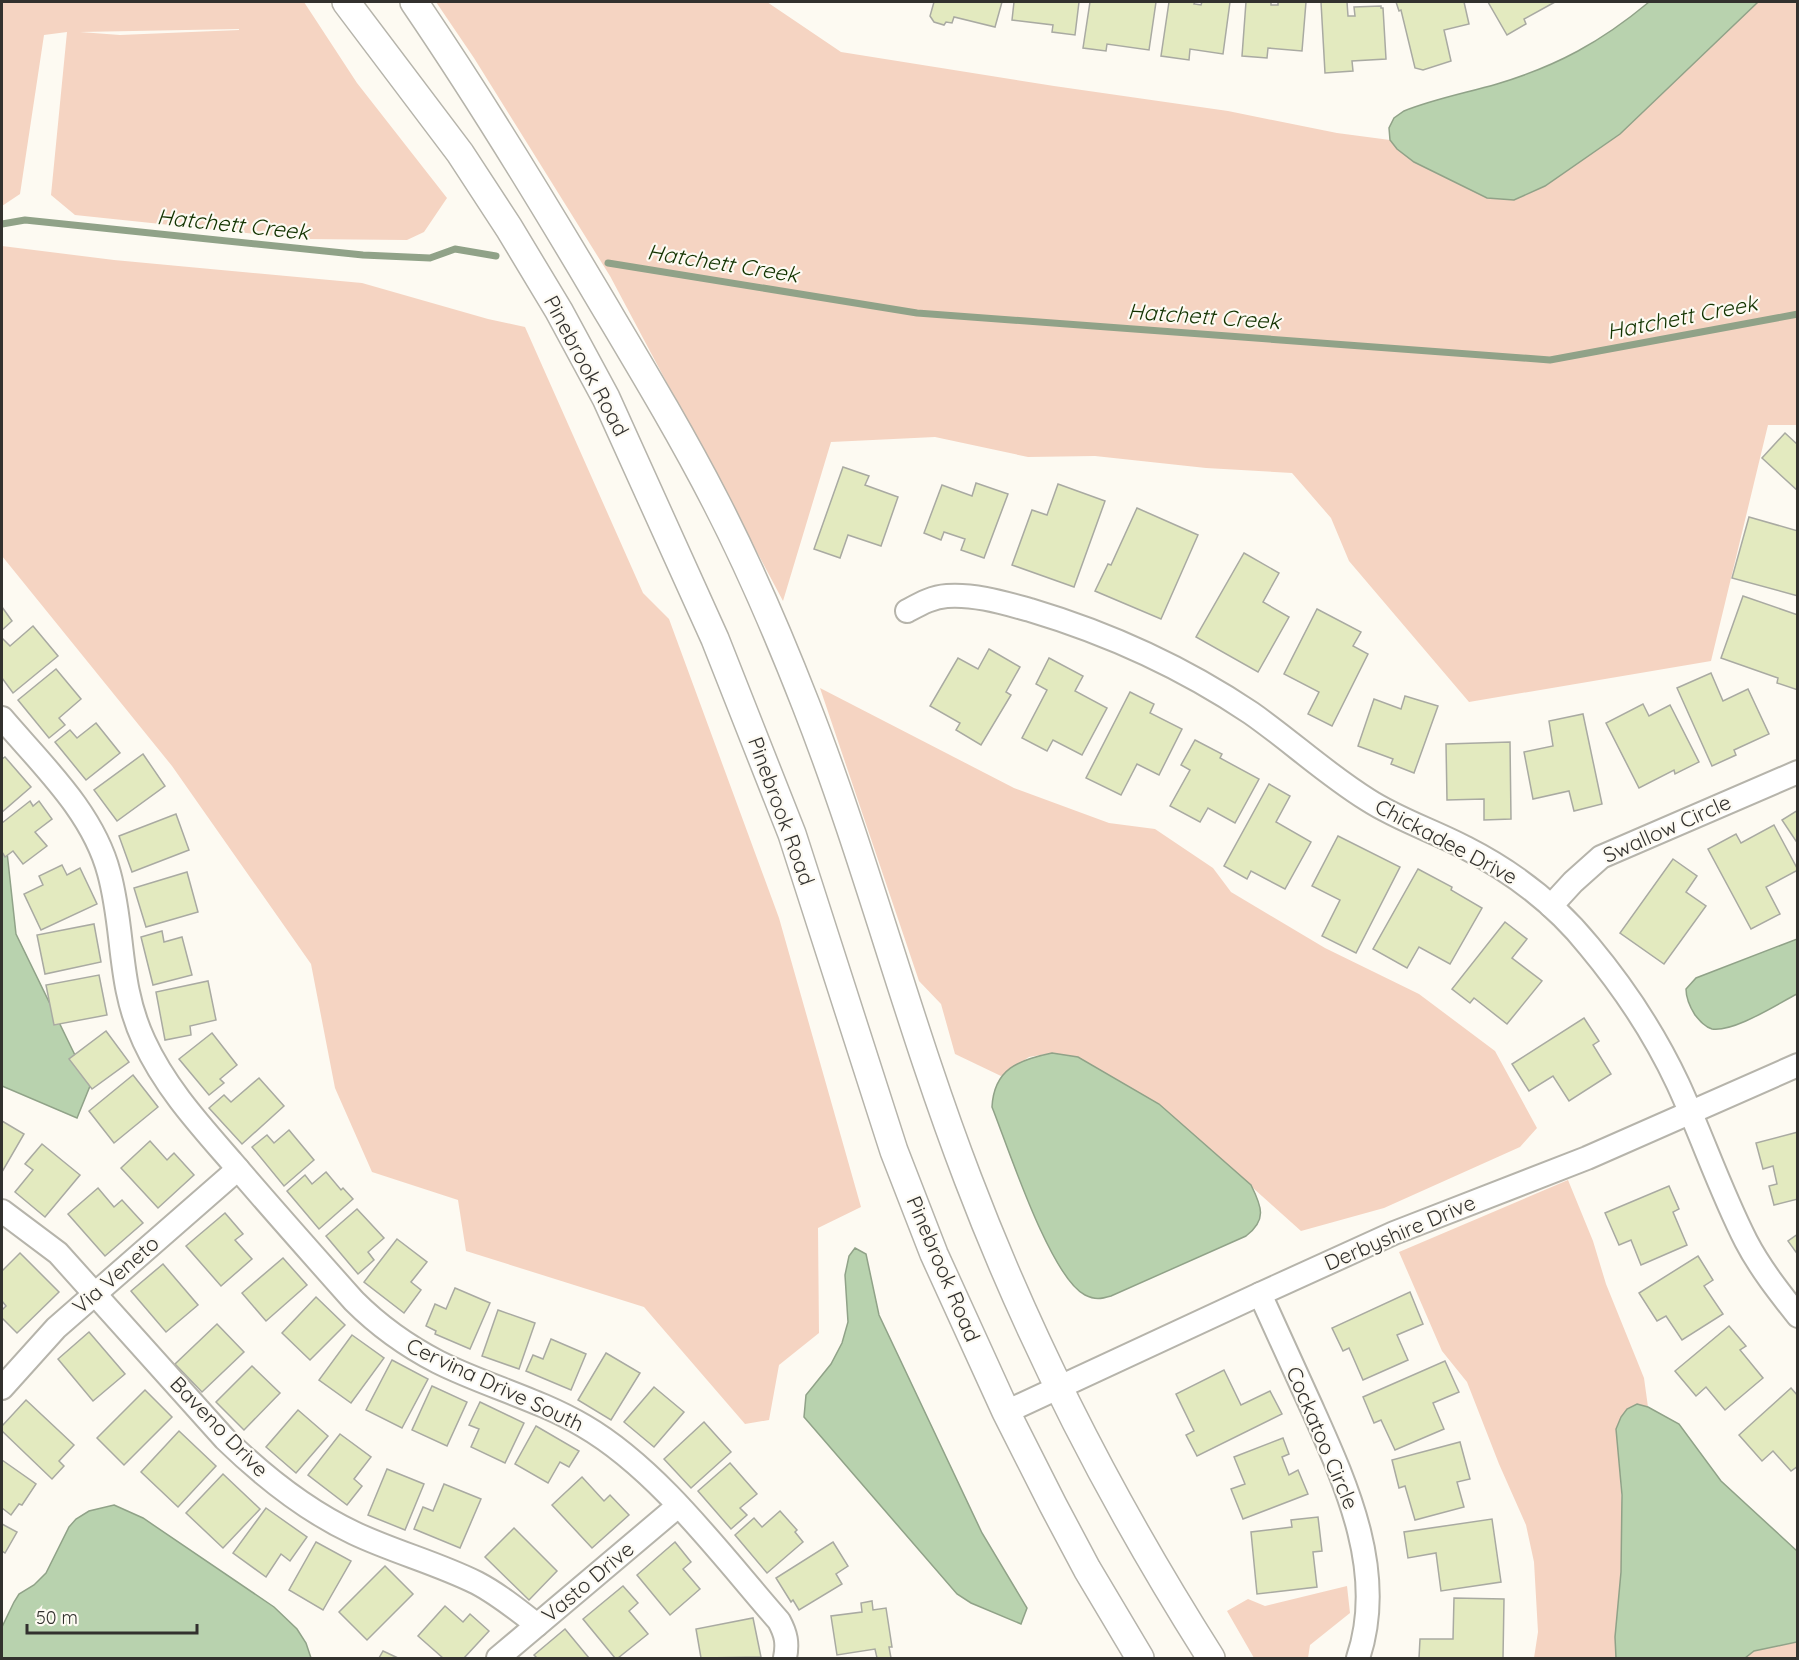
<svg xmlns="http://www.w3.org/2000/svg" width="1799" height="1660" viewBox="0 0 1799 1660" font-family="Quicksand,sans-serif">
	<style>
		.green { fill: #f5d4c2; fill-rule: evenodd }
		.water { fill: #b8d2ae; stroke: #90a288; stroke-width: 1.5 }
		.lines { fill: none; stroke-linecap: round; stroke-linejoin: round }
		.stream { stroke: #90a288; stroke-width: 7 }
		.building { fill: #e3eabf; stroke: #a9aaa2; stroke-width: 1.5 }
		.minor-casing { stroke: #b6b4ab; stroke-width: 26 }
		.tertiary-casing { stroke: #b6b4ab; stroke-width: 30 }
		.minor { stroke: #fff; stroke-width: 22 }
		.tertiary { stroke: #fff; stroke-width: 27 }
		.labels { text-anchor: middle; stroke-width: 4.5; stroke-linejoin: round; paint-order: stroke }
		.street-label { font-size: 21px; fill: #32312e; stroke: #fdfaf2 }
		.water-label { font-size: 22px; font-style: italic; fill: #123300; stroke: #fdfaf2 }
	</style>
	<rect width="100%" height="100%" fill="#fdfaf2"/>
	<g class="green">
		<path d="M 2,2 L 304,2 L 357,83 L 447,198 L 424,232 L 407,240 L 304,239 L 75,215 L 51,195 L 67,32 L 44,35 L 20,194 L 2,206 ZM 239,30 L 120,35 L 80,32 L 239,29 Z"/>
		<polygon points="436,2 767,2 841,52 1054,86 1228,111 1337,133 1390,140 1397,149 1620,134 1758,2 1797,2 1797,425 1768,425 1711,661 1469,702 1349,561 1331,518 1292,473 1206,468 1095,456 1028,457 935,437 831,442 783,601 610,276 474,58"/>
		<polygon points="2,246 114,260 362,283 488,319 525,327 643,593 669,619 779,918 861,1207 818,1228 819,1333 779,1365 769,1420 745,1424 644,1307 466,1251 458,1200 372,1172 335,1088 311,964 172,766 2,556"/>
		<polygon points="820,688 1014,788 1109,823 1155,829 1213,868 1231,892 1325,948 1419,994 1495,1051 1537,1128 1520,1147 1384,1208 1301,1231 1159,1104 1052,1053 1029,1057 1001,1076 955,1054 941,1004 919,981"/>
		<path d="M 1568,1180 L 1593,1241 L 1606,1284 L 1644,1378 L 1648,1407 L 1637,1404 L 1616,1429 C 1621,1476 1624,1523 1621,1571 C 1620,1600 1615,1629 1616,1658 L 1534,1658 L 1538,1632 L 1534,1562 L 1526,1525 L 1499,1464 L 1467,1382 L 1442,1351 L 1399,1252 Z"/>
		<polygon points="1347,1586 1350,1613 1310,1645 1308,1658 1254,1658 1227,1611 1248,1599 1265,1606"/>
		<polygon points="1797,1642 1797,1658 1745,1658 1754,1651"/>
	</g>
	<g class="water">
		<path d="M 1649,2 L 1758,2 L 1620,134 L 1545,186 L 1514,200 L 1487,198 L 1414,162 L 1397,149 L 1390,140 L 1389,128 L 1394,118 L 1404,111 C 1434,99 1466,93 1497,84 C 1557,66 1601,42 1649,2 Z"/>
		<polygon points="2,838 6,843 16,934 90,1086 77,1118 2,1086"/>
		<path d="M 1797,939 L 1797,994 C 1777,1004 1735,1032 1712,1029 C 1705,1027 1700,1021 1695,1015 C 1690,1007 1686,998 1686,989 L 1696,978 Z"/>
		<path d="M 1052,1053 L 1078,1057 L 1159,1104 L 1251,1185 C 1262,1207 1267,1220 1246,1236 L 1111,1296 C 1101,1299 1095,1300 1085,1295 C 1050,1277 1008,1147 992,1107 C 994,1069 1018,1060 1052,1053 Z"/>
		<polygon points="855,1248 866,1254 879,1315 982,1533 1027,1608 1021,1624 971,1603 957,1594 804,1417 806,1395 831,1364 842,1343 848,1322 845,1275 849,1256"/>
		<polygon points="1637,1404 1648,1407 1679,1424 1721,1481 1797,1551 1797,1642 1754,1651 1745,1658 1616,1658 1615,1637 1621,1572 1622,1495 1616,1429 1621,1417 1627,1409"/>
		<polygon points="114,1505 143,1518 274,1607 297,1629 306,1643 311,1658 2,1658 2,1627 14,1602 19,1594 34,1585 46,1573 69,1527 76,1519 89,1511"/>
	</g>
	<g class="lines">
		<g class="stream">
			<polyline points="2,224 25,220 363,255 430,258 455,249 496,256"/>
			<polyline points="608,263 917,313 1550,360 1798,314"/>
		</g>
	</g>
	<g class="building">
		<polygon points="934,2 1002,2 995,27 954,17 952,23 946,22 944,25 934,22 930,16"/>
		<polygon points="1014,2 1079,2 1075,35 1052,32 1053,25 1012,20"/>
		<polygon points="1090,2 1156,2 1149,50 1107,44 1106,51 1083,48"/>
		<polygon points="1169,2 1195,2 1194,4 1201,5 1202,2 1230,2 1223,54 1190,49 1189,60 1161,56"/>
		<polygon points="1246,2 1271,2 1271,5 1278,5 1278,2 1306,2 1302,51 1268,48 1267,58 1242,56"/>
		<polygon points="1321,2 1347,2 1348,16 1355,16 1354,7 1381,6 1381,8 1383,8 1386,59 1352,61 1353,71 1325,73"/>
		<polygon points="1396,2 1464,2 1469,24 1444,30 1451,61 1423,70 1415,68 1401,10 1399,11"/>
		<polygon points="1488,2 1555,2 1524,19 1526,24 1507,35"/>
		<polygon points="1785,433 1798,445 1798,491 1762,458"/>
		<polygon points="843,467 869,476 865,485 898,497 881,546 848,535 840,558 814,549"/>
		<polygon points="976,483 1008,494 984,558 961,550 965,539 944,532 941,540 924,533 942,485 972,496"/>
		<polygon points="1058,484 1105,501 1074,587 1012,565 1032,510 1047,515"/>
		<polygon points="1137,508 1198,535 1161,619 1095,591 1108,564 1111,565"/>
		<polygon points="1749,517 1798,531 1798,596 1732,578"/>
		<polygon points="1244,553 1279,573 1263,602 1289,617 1258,672 1196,637"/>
		<polygon points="1743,596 1798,615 1798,690 1777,683 1778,678 1721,658"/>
		<polygon points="2,607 12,621 2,630"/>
		<polygon points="1317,609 1361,632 1353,646 1368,654 1332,726 1308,714 1319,692 1284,674"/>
		<polygon points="33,626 58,656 13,693 2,678 2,638 10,646"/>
		<polygon points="989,649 1020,667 1006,692 1011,695 981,745 956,730 960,723 930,706 958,658 978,669"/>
		<polygon points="1049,658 1083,676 1075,691 1107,708 1082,755 1053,740 1047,751 1022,738 1047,690 1036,684"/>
		<polygon points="56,669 81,699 59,718 65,725 49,738 18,700"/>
		<polygon points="1711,673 1723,701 1748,689 1769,734 1734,750 1736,755 1712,766 1677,688"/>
		<polygon points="1130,692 1154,704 1150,713 1182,729 1159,775 1137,764 1121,795 1086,778"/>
		<polygon points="1405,696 1438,706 1414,773 1391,764 1393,759 1358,746 1374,699 1401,709"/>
		<polygon points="1643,704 1649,716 1670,705 1699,762 1675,774 1674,770 1639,788 1606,723"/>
		<polygon points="1583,714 1602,804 1574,811 1569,791 1533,799 1524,752 1553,746 1549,721"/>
		<polygon points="96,723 120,753 86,780 55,742 70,730 77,738"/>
		<polygon points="1195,740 1222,754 1220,758 1259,779 1235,823 1208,808 1200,822 1170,806 1190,770 1181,765"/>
		<polygon points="1510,742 1511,819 1484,820 1484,799 1447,800 1446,744"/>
		<polygon points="143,754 165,786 117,821 94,790"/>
		<polygon points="5,757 31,787 2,812 2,759"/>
		<polygon points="1269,784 1290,796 1276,822 1311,842 1285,889 1251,871 1247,879 1224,866"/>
		<polygon points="30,801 33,806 39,801 52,819 35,832 47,846 23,864 13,851 5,857 2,852 2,823"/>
		<polygon points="1798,810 1798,844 1782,820"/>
		<polygon points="176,814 189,850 132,872 119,836"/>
		<polygon points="1774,825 1798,870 1766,887 1780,914 1751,929 1708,849 1736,834 1741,843"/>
		<polygon points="1338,836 1400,867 1356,953 1322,936 1340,900 1312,886"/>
		<polygon points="1673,859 1697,876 1686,892 1706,906 1664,964 1620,933"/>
		<polygon points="62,865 67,875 80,868 97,904 41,930 24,894 43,885 39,876"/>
		<polygon points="1418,869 1452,887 1451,890 1482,908 1450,964 1419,947 1407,968 1373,949"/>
		<polygon points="187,872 198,912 146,927 134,888"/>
		<polygon points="1505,922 1527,939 1512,958 1542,981 1507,1024 1474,998 1470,1003 1452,989"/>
		<polygon points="94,924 101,962 45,974 37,935"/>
		<polygon points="162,931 164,942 182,937 192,975 153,985 141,937"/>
		<polygon points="99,975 107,1015 54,1025 46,985"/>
		<polygon points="208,981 216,1020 190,1026 191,1035 165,1040 156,992"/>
		<polygon points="1584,1018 1599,1041 1593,1045 1611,1074 1569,1101 1553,1076 1529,1091 1512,1064"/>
		<polygon points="106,1031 129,1062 92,1089 69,1059"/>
		<polygon points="212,1033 237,1065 220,1079 224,1083 209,1095 179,1059"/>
		<polygon points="133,1075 158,1107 114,1143 89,1111"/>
		<polygon points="259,1078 284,1106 242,1144 209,1108 224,1095 231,1102"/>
		<polygon points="2,1121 24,1134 2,1172"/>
		<polygon points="289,1130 314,1160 284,1186 252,1147 267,1135 274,1143"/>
		<polygon points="1798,1132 1798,1199 1774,1205 1769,1186 1777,1184 1773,1166 1763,1169 1756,1143"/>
		<polygon points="150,1141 167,1160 174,1153 194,1175 158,1208 121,1168"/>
		<polygon points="42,1144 80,1175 45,1217 15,1192 33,1170 25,1164"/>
		<polygon points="326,1172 341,1190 343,1188 353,1199 319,1229 287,1191 305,1175 312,1184"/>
		<polygon points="1669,1186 1679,1209 1673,1212 1687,1245 1641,1265 1631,1240 1619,1245 1605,1213"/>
		<polygon points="98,1188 114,1207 122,1200 143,1223 105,1256 68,1214"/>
		<polygon points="357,1209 384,1238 368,1252 374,1260 358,1274 326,1236"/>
		<polygon points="225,1213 243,1234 235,1240 252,1259 221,1286 186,1246"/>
		<polygon points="1798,1234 1798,1255 1788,1241"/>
		<polygon points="397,1239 427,1262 411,1282 421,1290 404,1313 364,1282"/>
		<polygon points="20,1253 59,1292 17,1333 2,1318 2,1310 6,1306 2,1301 2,1271"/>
		<polygon points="1698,1256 1713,1280 1704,1286 1723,1314 1682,1340 1666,1316 1657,1321 1639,1293"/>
		<polygon points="283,1258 307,1285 266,1321 242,1293"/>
		<polygon points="163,1264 198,1305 166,1332 131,1291"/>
		<polygon points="455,1288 490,1303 470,1349 435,1334 436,1331 426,1326 435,1304 446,1309"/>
		<polygon points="1410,1292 1423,1324 1397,1335 1408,1360 1363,1380 1349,1348 1343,1351 1332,1328"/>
		<polygon points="316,1297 345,1325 310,1360 282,1333"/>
		<polygon points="498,1310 535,1323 519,1369 482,1356"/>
		<polygon points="217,1324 244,1352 202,1392 175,1364"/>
		<polygon points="1729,1326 1746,1346 1740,1350 1763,1378 1725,1410 1706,1387 1696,1396 1675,1371"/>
		<polygon points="89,1332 125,1374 93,1401 58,1359"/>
		<polygon points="352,1335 384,1358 351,1403 319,1380"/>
		<polygon points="551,1339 586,1354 571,1390 526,1371 533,1355 543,1359"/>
		<polygon points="606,1353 640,1373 611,1420 578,1400"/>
		<polygon points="392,1360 428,1379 402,1428 366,1410"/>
		<polygon points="1445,1361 1459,1392 1433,1403 1444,1429 1395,1450 1381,1420 1374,1423 1363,1397"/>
		<polygon points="252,1366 280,1393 244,1430 216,1402"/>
		<polygon points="1224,1370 1241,1405 1270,1391 1282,1414 1197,1456 1186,1435 1194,1431 1176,1394"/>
		<polygon points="432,1386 467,1402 447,1446 412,1430"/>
		<polygon points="654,1387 684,1412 654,1447 624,1422"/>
		<polygon points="1791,1388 1798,1396 1798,1466 1791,1471 1773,1451 1762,1461 1739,1435"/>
		<polygon points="145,1390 172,1417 124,1465 97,1438"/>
		<polygon points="26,1400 74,1445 59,1461 64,1466 52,1479 2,1431 2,1426"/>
		<polygon points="480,1402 524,1423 505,1463 471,1447 479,1429 469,1425"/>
		<polygon points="298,1410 328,1436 296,1473 266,1447"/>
		<polygon points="704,1422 731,1452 691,1488 664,1459"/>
		<polygon points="536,1426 579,1451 569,1467 560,1462 548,1483 515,1464"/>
		<polygon points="179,1431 216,1466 178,1507 141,1472"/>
		<polygon points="340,1434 371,1457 354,1479 362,1486 347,1505 308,1475"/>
		<polygon points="1283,1438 1289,1454 1282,1457 1289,1475 1298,1470 1308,1494 1243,1519 1231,1489 1245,1484 1234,1457"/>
		<polygon points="1460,1442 1470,1479 1457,1482 1464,1507 1415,1520 1405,1486 1399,1488 1392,1460"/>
		<polygon points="2,1460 36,1484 22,1505 19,1504 11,1515 2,1508"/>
		<polygon points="730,1463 757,1494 740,1508 747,1515 731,1529 698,1491"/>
		<polygon points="387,1469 424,1484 405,1530 368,1515"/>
		<polygon points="223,1474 260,1509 223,1548 186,1513"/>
		<polygon points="582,1477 604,1501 610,1495 629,1515 592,1548 552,1505"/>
		<polygon points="444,1484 481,1499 460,1548 414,1529 423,1507 433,1511"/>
		<polygon points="266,1508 307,1537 290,1561 281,1554 266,1577 233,1553"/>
		<polygon points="780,1511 797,1530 795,1532 803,1542 767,1573 735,1535 754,1518 762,1527"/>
		<polygon points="1318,1517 1322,1551 1313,1552 1317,1587 1257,1594 1251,1532 1292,1527 1291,1520"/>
		<polygon points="1492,1519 1501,1582 1441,1591 1436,1553 1408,1558 1404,1532"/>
		<polygon points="2,1524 17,1532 5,1553 2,1551"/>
		<polygon points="514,1528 557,1571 529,1600 485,1557"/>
		<polygon points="316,1542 351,1561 323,1610 289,1590"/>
		<polygon points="675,1542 691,1562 683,1569 700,1589 670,1615 637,1575"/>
		<polygon points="833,1542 848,1566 836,1574 842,1584 799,1610 793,1600 791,1602 776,1578"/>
		<polygon points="385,1566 413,1594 367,1640 339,1612"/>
		<polygon points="623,1586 638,1603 629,1611 648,1634 618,1658 615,1658 583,1619"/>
		<polygon points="1454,1598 1504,1599 1503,1658 1419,1658 1420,1639 1453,1639"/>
		<polygon points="872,1601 873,1610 886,1608 892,1647 889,1647 891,1658 877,1658 875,1649 837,1655 831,1616 862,1612 861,1603"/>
		<polygon points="445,1606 463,1622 470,1614 489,1631 464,1658 443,1658 418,1636"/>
		<polygon points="753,1618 761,1657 701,1658 696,1629"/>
		<polygon points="565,1629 589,1658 537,1658 534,1655"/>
		<polygon points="383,1651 398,1658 379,1658"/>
	</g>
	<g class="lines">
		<defs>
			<g id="minor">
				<path d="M 907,611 C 920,604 932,597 947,596 C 975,594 1004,603 1030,610 C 1107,633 1184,668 1251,713 C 1291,741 1326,774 1368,800 C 1399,820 1434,831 1466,848 C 1513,872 1556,905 1589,946 C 1624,988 1655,1035 1678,1084 C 1702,1136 1720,1190 1746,1241 C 1760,1268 1779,1292 1798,1316"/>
				<path d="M 2,718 C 42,765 93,812 109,873 C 125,931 117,983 144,1041 C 165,1087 199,1124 232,1162 C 272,1209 313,1255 354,1301 C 379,1326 407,1346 438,1362 C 486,1386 538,1399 584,1426 C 658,1469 722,1556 779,1621 C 786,1634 788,1643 785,1658"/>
				<polyline points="1551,906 1573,882 1601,857 1798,772"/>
				<path d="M 2,1211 L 58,1253 L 225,1439 C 263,1476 305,1510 354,1533 C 394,1552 437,1563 477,1583 C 498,1594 518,1610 537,1625"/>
				<path d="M 1260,1294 C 1277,1331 1294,1368 1311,1406 C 1346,1484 1387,1572 1358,1658"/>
				<polyline points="2,1388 56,1328 238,1169"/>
				<polyline points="1006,1412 1260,1294 1394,1233 1587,1158 1798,1065"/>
				<polyline points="498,1658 678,1506"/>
			</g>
			<g id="tertiary">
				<polyline points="346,2 460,153 509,228 559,311 606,398 715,639 792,834 894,1151 934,1254 1006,1412 1053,1505 1087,1569 1140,1658"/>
				<path d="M 414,2 C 478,96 538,194 596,292 C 637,361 679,430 716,502 C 750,568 779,636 806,705 C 867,861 908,1023 968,1179 C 1032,1347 1115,1507 1211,1658"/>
			</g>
		</defs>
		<use href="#minor" class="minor-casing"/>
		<use href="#tertiary" class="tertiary-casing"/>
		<use href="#minor" class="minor"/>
		<use href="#tertiary" class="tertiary"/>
	</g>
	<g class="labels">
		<g class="street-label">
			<text transform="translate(586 366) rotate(62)" y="7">Pinebrook Road</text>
			<text transform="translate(781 811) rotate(70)" y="7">Pinebrook Road</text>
			<text transform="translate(1667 829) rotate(-24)" y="7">Swallow Circle</text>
			<text transform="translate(1446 842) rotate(28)" y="7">Chickadee Drive</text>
			<text transform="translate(1400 1233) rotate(-23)" y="7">Derbyshire Drive</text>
			<text transform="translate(943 1269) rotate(67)" y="7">Pinebrook Road</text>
			<text transform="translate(116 1275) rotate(-41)" y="7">Via Veneto</text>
			<text transform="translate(495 1385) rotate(25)" y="7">Cervina Drive South</text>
			<text transform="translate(219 1427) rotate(46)" y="7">Baveno Drive</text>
			<text transform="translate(1322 1438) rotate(67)" y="7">Cockatoo Circle</text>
			<text transform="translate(588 1582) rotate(-40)" y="7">Vasto Drive</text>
		</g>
		<g class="water-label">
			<text transform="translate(233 224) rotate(6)" y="8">Hatchett Creek</text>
			<text transform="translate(723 263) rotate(9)" y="8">Hatchett Creek</text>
			<text transform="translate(1204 316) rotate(4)" y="8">Hatchett Creek</text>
			<text transform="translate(1682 317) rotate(-11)" y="8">Hatchett Creek</text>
		</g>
	</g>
	<rect width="1799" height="1660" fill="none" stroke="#32312e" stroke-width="6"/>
	<path d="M27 1624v9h170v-9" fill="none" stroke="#32312e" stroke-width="3"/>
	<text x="36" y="1624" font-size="18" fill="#32312e" stroke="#fdfaf2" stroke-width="4.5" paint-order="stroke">50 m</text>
</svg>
